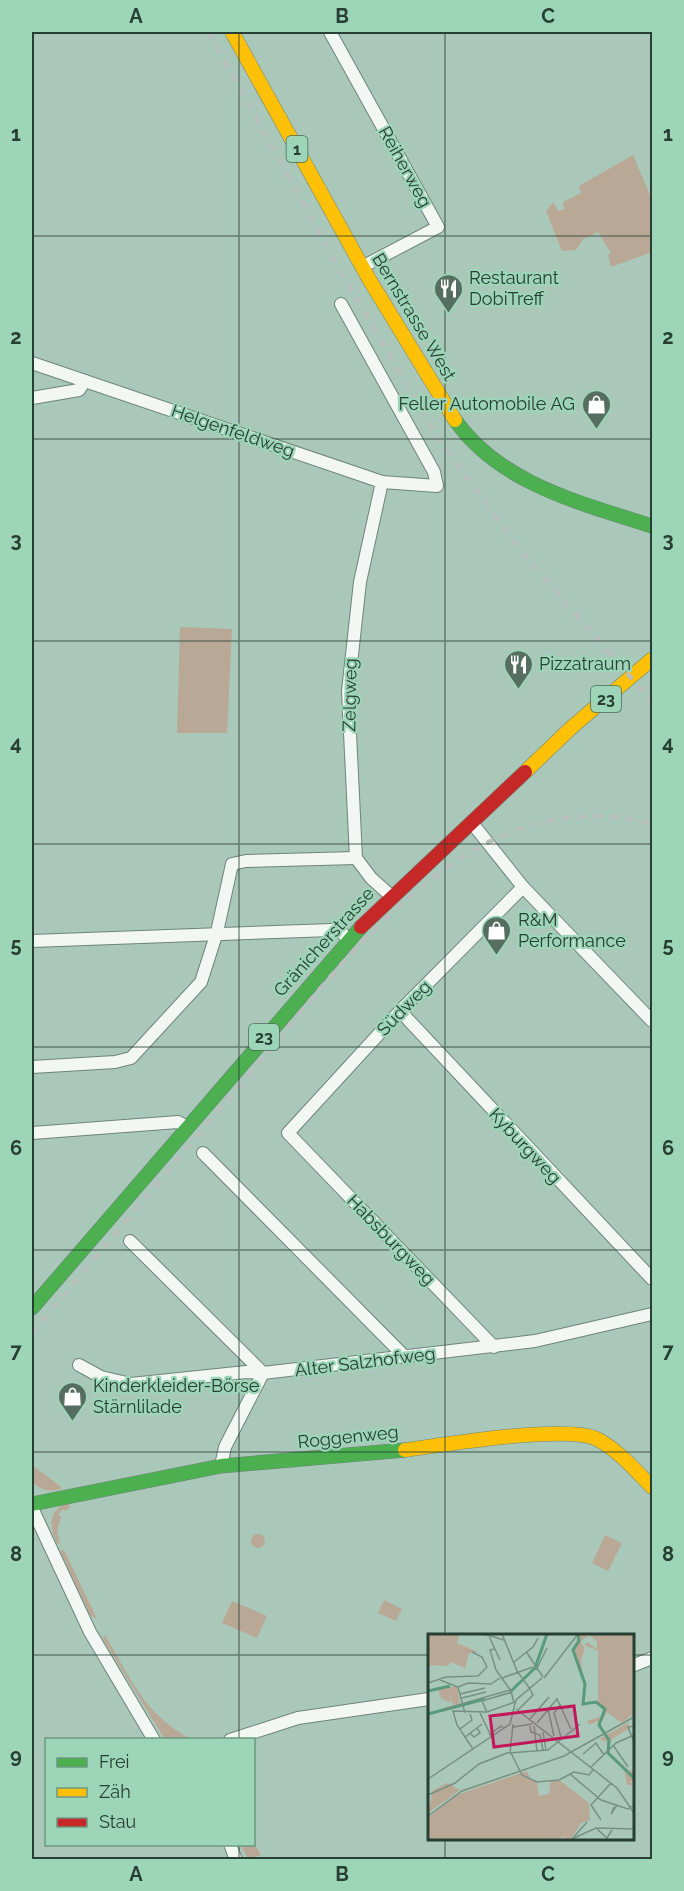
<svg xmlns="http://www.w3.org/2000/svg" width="684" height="1891" viewBox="0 0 684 1891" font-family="Raleway,sans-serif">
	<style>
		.green { fill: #b9a896 }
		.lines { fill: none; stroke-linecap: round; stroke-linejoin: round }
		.street-casing { stroke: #6d8479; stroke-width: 14 }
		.fast-casing { stroke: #6d8479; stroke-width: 15 }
		.slow-casing { stroke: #6d8479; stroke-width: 15 }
		.jam-casing { stroke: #6d8479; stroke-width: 15 }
		.street { stroke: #f2f7f4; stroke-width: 12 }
		.fast { stroke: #4caf50; stroke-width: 14 }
		.slow { stroke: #ffc107; stroke-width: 14 }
		.jam { stroke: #c62828; stroke-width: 14 }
		.rail { stroke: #b7c0bb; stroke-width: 4.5; stroke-dasharray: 8 8; stroke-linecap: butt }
		.grid { fill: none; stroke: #273e32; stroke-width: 1.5; stroke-opacity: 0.55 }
		.labels { text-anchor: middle; stroke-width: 4.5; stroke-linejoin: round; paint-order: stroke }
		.shield { fill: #9dd5b8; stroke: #4a6b5a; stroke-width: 1.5 }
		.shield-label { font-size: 16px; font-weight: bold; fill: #273e32 }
		.street-label { font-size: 18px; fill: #273e32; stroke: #9dd5b8 }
		.poi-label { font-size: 18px; fill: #273e32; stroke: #9dd5b8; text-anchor: start }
		.inset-river { fill: none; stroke: #579b7c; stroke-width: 3 }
		.inset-road { fill: none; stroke: #769183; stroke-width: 1.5 }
		.view { fill: #c2185b; fill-opacity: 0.15; stroke: #c2185b; stroke-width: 3 }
		.inset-edge { fill: none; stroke: #273e32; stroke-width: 3 }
		.neatline { fill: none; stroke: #273e32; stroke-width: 2 }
		.grid-label { font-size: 20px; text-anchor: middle; font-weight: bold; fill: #273e32 }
	</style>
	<rect width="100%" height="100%" fill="#aac8b9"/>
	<g class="green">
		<polygon points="633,155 652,200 652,252 611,267 608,255 611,253 598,232 583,239 576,250 562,251 546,211 553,202 558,211 564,209 563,202 581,193 579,186"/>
		<polygon points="180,627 232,629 227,733 177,733"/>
		<path d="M 32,1465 L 60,1486 L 62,1489 C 49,1492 42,1491 32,1482 Z"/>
		<path d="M 68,1502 L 70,1507 L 66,1511 L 63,1509 L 58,1515 L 61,1517 L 57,1531 L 60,1543 L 57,1544 C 49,1526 48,1511 68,1502 Z"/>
		<circle cx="258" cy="1541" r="7"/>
		<polygon points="605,1535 622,1543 608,1571 592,1563"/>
		<polygon points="64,1550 97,1619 90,1615 60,1551"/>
		<polygon points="384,1600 402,1609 396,1621 378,1613"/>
		<polygon points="232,1601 267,1616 257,1638 222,1623"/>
		<path d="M 105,1635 C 131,1679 144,1714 191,1739 L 164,1738 L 106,1644 L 103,1639 Z"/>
		<polygon points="254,1843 261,1855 249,1859 240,1845"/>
	</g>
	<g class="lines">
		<defs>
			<g id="street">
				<polyline points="330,32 438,227 362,267"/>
				<polyline points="32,363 382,482 437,486 434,472 341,304"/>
				<polyline points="32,398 79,390 85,381"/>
				<polyline points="382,482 360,582 348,691 356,858 371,878 391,896"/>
				<polyline points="472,823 523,887 652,1021"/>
				<polyline points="32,941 331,930 341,932 348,939"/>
				<polyline points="400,1011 652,1279"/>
				<polyline points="32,1067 115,1062 131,1058 201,982 217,932 232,864 246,861 356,858"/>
				<polyline points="32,1133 178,1122 187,1127"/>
				<polyline points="203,1153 406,1358"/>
				<polyline points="130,1241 263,1373"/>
				<polyline points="494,1347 288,1133 400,1011 523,887"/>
				<polyline points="79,1365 101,1377 131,1384 246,1372 263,1373 535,1341 652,1314"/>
				<polyline points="221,1466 225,1447 263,1373"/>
				<polyline points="32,1508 90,1632 154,1740"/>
				<polyline points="632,1666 652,1658"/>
				<polyline points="230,1740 298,1718 429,1699"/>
				<polyline points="230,1844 236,1860"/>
			</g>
			<g id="fast">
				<path d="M 455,420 C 500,484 581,503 652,526"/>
				<polyline points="32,1308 361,927"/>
				<polyline points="32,1504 221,1466 405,1450"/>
			</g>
			<g id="slow">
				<polyline points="232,32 369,279 455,420"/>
				<polyline points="525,772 572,727 652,659"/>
				<path d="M 405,1450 C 443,1445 566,1424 597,1439 C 618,1450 635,1470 652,1487"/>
			</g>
			<polyline id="jam" points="361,927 525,772"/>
		</defs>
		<use href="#street" class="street-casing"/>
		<use href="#fast" class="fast-casing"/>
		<use href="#slow" class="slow-casing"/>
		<use href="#jam" class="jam-casing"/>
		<use href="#street" class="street"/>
		<use href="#fast" class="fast"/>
		<use href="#slow" class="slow"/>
		<use href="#jam" class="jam"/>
		<g class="rail">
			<polyline points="209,32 336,263 439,440 522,552 652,702"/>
			<path d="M 32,1334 C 103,1248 175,1163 247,1077 C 317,993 387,897 485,844 C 535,817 598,808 652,824"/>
		</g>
	</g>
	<path class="grid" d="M 239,32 L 239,1740M 445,32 L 445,1636M 32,236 L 652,236M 32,439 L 652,439M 32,641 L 652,641M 32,844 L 652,844M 32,1047 L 652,1047M 32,1250 L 652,1250M 32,1452 L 652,1452M 32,1655 L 429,1655M 632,1655 L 652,1655M 445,1838 L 445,1860M 239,1844 L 239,1860"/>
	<defs>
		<symbol id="restaurant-pin" viewBox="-11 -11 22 30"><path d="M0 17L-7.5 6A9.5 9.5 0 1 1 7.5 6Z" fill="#556e61" stroke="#9dd5b8"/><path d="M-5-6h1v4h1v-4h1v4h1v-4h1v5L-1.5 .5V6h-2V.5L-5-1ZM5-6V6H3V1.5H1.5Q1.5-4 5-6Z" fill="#fff"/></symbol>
		<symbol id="shop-pin" viewBox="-11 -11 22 30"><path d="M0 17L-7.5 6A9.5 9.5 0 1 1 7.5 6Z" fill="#556e61" stroke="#9dd5b8"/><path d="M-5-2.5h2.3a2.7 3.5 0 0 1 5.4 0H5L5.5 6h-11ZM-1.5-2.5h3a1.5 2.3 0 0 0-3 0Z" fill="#fff"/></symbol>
	</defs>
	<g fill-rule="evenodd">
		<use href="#restaurant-pin" x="432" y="272" width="33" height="45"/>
		<use href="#shop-pin" x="580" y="388" width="33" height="45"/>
		<use href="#restaurant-pin" x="502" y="648" width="33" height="45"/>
		<use href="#shop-pin" x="480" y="914" width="33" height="45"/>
		<use href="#shop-pin" x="56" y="1380" width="33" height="45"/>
	</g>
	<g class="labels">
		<g class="shield">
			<rect x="286.5" y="136" width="21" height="26" rx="4.5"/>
			<rect x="591" y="686" width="30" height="26" rx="4.5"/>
			<rect x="249" y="1024" width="30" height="26" rx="4.5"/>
		</g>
		<g class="shield-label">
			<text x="297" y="155">1</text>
			<text x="606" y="705">23</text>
			<text x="264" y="1043">23</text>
		</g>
		<g class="street-label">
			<text transform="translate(405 167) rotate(61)" y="6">Reiherweg</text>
			<text transform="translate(414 317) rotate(59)" y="6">Bernstrasse West</text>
			<text transform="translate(233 431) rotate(19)" y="6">Helgenfeldweg</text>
			<text transform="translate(350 695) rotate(-89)" y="6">Zelgweg</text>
			<text transform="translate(324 942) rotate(-48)" y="6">Gränicherstrasse</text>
			<text transform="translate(404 1008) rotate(-46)" y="6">Südweg</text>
			<text transform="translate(525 1146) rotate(47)" y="6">Kyburgweg</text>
			<text transform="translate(391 1240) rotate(46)" y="6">Habsburgweg</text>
			<text transform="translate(365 1362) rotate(-7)" y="6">Alter Salzhofweg</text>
			<text transform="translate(348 1437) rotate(-6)" y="6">Roggenweg</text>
		</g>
		<g class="poi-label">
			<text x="469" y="284">Restaurant<tspan x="469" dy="21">DobiTreff</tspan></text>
			<text x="575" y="410" text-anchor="end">Feller Automobile AG</text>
			<text x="539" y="670">Pizzatraum</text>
			<text x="518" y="926">R&amp;M<tspan x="518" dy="21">Performance</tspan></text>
			<text x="93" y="1392">Kinderkleider-Börse<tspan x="93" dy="21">Stärnlilade</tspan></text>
		</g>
	</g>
	<g transform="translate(428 1634)">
		<rect width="206" height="206" fill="#aac8b9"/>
		<path d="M 0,0 L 31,0 L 29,9 L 50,18 L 41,19 L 37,34 L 23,28 L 20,32 L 0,31 ZM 152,0 L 205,0 L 205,80 L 194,89 L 179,78 L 172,90 L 175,100 L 170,87 L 161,91 L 159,87 L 174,82 L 175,75 L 170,70 L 154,70 L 156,51 L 144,16 ZM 161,1 L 169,7 L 169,15 L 159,8 L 157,11 L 170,17 L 170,67 L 157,69 L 153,26 L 157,14 L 152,8 ZM 19,53 L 29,53 L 32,69 L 25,71 L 22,61 L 23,69 L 13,64 L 10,55 ZM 201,88 L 200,95 L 184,105 L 180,117 L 201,137 L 205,135 L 205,147 L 202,147 L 205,151 L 199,151 L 196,134 L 179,119 L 179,108 L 172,105 ZM 99,137 L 102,145 L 109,148 L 111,162 L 121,160 L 123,146 L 131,146 L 161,169 L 162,186 L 153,189 L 143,205 L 135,205 L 138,202 L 130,205 L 0,205 L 0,184 L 26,162 ZM 19,149 L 32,156 L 0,179 L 5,156 Z" fill="#b9a896" fill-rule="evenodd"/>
		<path class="inset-river" d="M 150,1 L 151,7 L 145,16 L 157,50 L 155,70 L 168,68 L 177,75 L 171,91 L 181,106 L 180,119 L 206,144M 0,57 L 22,52M 82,58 L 107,34 L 119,0M 0,80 L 57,65"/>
		<path class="inset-road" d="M 56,0 L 76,6M 60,0 L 72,26M 74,0 L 89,37 L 102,55M 66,15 L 62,16 L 68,36 L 83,57 L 86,69M 44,18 L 54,23 L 59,33M 99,19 L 115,43M 86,28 L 105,13 L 110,4M 108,36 L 119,14M 74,44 L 105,33M 116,44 L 150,0M 12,46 L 30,53 L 37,79M 0,49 L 18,43 L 50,42 L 59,33M 30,53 L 40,49 L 63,50 L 72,44M 32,60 L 57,54M 34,64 L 58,58M 16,75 L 82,56M 88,75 L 189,154 L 206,179M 120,75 L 126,102M 90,76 L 105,61 L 102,55M 59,78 L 54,67 L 84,58M 52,79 L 63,102M 101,86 L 121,63M 109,89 L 129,65 L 143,95M 102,92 L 103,98 L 112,101 L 115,116M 106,92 L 109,117M 206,92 L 200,93 L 206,108M 85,93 L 104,90M 32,95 L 44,86 L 42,80M 115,98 L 118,116M 42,99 L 46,103 L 52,99 L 49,94M 61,101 L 73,92 L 76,95M 37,103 L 54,90M 133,103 L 126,79 L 133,70M 185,111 L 200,133M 45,115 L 29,91 L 25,77 L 59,78 L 87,68M 82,119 L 85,90M 83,119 L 94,141 L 109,148 L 131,146 L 146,138 L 161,141 L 165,136M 155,120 L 168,109 L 176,121M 163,133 L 188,109 L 206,101M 142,140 L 173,166 L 200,175 L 206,171M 0,145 L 82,90 L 88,66 L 114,44M 0,161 L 27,149 L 51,130 L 79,119 L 120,116 L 152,90M 186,173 L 183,180 L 189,171M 0,182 L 34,157 L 136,122 L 206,83M 173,186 L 163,171 L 183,149M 169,195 L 179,204 L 184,196M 144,205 L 168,194 L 206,195M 144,205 L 159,188"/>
		<path class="view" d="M 146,72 L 150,102 L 66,113 L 62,82 Z"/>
		<rect width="206" height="206" class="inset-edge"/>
	</g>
	<rect width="684" height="1891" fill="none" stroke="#9dd5b8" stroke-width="66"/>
	<rect x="45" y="1738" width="210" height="108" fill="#9dd5b8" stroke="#6e9982" stroke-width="1.5"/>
	<rect x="57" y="1758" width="30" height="9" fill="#4caf50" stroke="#6e9982" stroke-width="1.5"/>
	<text x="99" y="1768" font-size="18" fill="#273e32">Frei</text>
	<rect x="57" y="1788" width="30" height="9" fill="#ffc107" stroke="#6e9982" stroke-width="1.5"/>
	<text x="99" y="1798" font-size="18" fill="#273e32">Zäh</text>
	<rect x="57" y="1818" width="30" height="9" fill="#c62828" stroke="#6e9982" stroke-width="1.5"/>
	<text x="99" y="1828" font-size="18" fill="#273e32">Stau</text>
	<rect x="33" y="33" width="618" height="1825" class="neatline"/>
	<g class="grid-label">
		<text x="136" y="23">A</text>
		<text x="342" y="23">B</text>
		<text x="548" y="23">C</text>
		<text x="16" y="141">1</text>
		<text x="668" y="141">1</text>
		<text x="16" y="344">2</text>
		<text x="668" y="344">2</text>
		<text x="16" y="547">3</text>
		<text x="668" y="547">3</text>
		<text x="16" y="750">4</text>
		<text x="668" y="750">4</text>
		<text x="16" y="952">5</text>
		<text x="668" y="952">5</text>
		<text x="16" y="1155">6</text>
		<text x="668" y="1155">6</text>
		<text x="16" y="1358">7</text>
		<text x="668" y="1358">7</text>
		<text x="16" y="1561">8</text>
		<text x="668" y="1561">8</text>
		<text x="16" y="1763">9</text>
		<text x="668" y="1763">9</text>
		<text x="136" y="1881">A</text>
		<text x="342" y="1881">B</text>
		<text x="548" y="1881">C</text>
	</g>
</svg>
